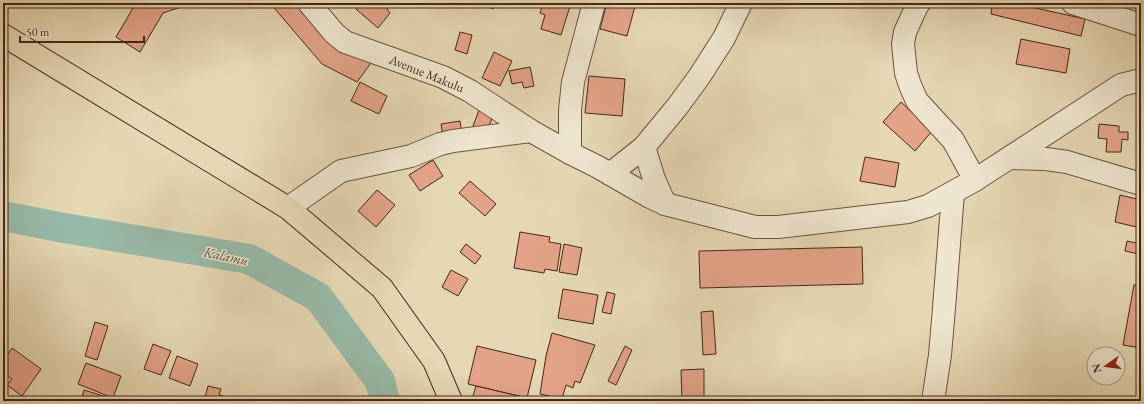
<svg xmlns="http://www.w3.org/2000/svg" width="1144" height="404" viewBox="0 0 1144 404" font-family="'EB Garamond',serif">
	<style>
		.lines { fill: none; stroke-linecap: round; stroke-linejoin: round }
		.river { stroke: #97baa8; stroke-width: 30 }
		.building { fill: #e3a389; stroke: #452619 }
		.minor-casing { stroke: #6d5240; stroke-width: 24 }
		.major-casing { stroke: #452619; stroke-width: 24 }
		.minor { stroke: #eee5ce; stroke-width: 22 }
		.major { stroke: #e5d7b3; stroke-width: 22 }
		.labels { text-anchor: middle; stroke-width: 3; stroke-linejoin: round; paint-order: stroke }
		.street-label { font-size: 13px; fill: #452619; stroke: #eee5ce }
		.water-label { font-size: 14px; font-style: italic; fill: #5a4b3d; stroke: #eee5ce }
	</style>
	<rect width="100%" height="100%" fill="#e5d7b3"/>
	<filter id="stains"><feTurbulence type="fractalNoise" baseFrequency=".005" numOctaves="4"/><feColorMatrix values="0 0 0 0 .2 0 0 0 0 .09 0 0 0 0 .02 0 0 0 .5 -.17"/></filter>
	<radialGradient id="worn" r=".72"><stop offset=".6" stop-color="#630" stop-opacity="0"/><stop offset="1" stop-color="#630" stop-opacity=".3"/></radialGradient>
	<g class="lines">
		<polyline class="river" points="3,216 64,228 249,259 318,297 380,381 385,401"/>
	</g>
	<g class="building">
		<polygon points="136,3 193,3 163,13 140,52 116,37"/>
		<polygon points="270,3 299,3 371,63 357,82 322,64"/>
		<polygon points="361,3 392,3 387,9 390,13 378,28 356,9"/>
		<polygon points="482,3 496,3 493,9"/>
		<polygon points="543,3 571,3 561,35 541,29 545,15 540,13"/>
		<polygon points="607,3 625,3 635,6 627,36 600,29"/>
		<polygon points="992,3 1013,3 1085,19 1081,36 991,14"/>
		<polygon points="460,32 472,35 467,54 455,50"/>
		<polygon points="1021,39 1070,49 1066,73 1016,64"/>
		<polygon points="494,52 512,61 500,86 482,78"/>
		<polygon points="530,67 534,86 524,88 522,82 512,84 509,71"/>
		<polygon points="589,76 625,79 622,116 585,113"/>
		<polygon points="360,82 387,96 379,114 351,101"/>
		<polygon points="901,102 932,131 915,151 883,122"/>
		<polygon points="479,110 493,116 487,131 473,126"/>
		<polygon points="460,121 462,133 443,136 441,124"/>
		<polygon points="1099,124 1119,126 1119,132 1128,132 1128,140 1122,139 1121,152 1106,152 1107,139 1098,138"/>
		<polygon points="865,157 899,163 895,187 860,181"/>
		<polygon points="433,160 443,176 420,191 409,175"/>
		<polygon points="470,181 496,204 485,216 459,193"/>
		<polygon points="377,190 395,205 376,227 358,211"/>
		<polygon points="1120,195 1141,200 1141,228 1115,222"/>
		<polygon points="520,232 550,237 549,242 561,244 557,271 545,269 544,273 514,268"/>
		<polygon points="1127,241 1141,244 1139,254 1125,251"/>
		<polygon points="466,244 481,256 475,264 460,252"/>
		<polygon points="564,244 582,248 577,275 559,272"/>
		<polygon points="862,247 863,284 700,288 699,251"/>
		<polygon points="451,270 468,279 458,296 442,287"/>
		<polygon points="1141,284 1141,348 1123,345 1134,285"/>
		<polygon points="563,289 598,295 593,324 558,318"/>
		<polygon points="607,292 615,294 611,314 602,312"/>
		<polygon points="713,311 716,354 703,355 701,312"/>
		<polygon points="95,322 108,326 97,360 85,356"/>
		<polygon points="552,333 595,345 580,383 575,381 573,388 566,385 562,399 540,394 546,356"/>
		<polygon points="153,344 171,351 161,375 144,369"/>
		<polygon points="477,346 536,360 527,398 468,384"/>
		<polygon points="625,346 632,350 616,385 608,381"/>
		<polygon points="12,348 41,369 22,396 7,385 12,379 3,373 3,361"/>
		<polygon points="177,356 198,364 190,386 169,378"/>
		<polygon points="86,363 121,376 113,398 78,384"/>
		<polygon points="704,369 704,401 682,401 681,370"/>
		<polygon points="208,386 221,389 219,395 230,398 229,401 204,401"/>
		<polygon points="476,386 527,398 535,401 475,401 472,399"/>
		<polygon points="84,390 113,399 112,401 81,401"/>
		<polygon points="3,397 15,401 3,401"/>
	</g>
	<g class="lines">
		<defs>
			<g id="minor">
				<polyline points="309,3 334,33 345,42 443,77 470,91 531,131 570,153 598,167 650,197 665,204 755,227 778,227 908,212 928,206 975,180 953,140 917,101 910,85 906,73 903,44 905,32 917,6 919,3"/>
				<polyline points="1073,3 1141,25"/>
				<polyline points="644,147 654,179 665,204"/>
				<polyline points="570,153 570,110 573,82 594,3"/>
				<polyline points="1009,158 1046,159 1067,162 1141,184"/>
				<polyline points="610,174 644,147 677,107 699,77 724,38 741,3"/>
				<polyline points="975,180 1121,85 1141,80"/>
				<polyline points="288,208 341,171 411,156 440,144 453,141 531,131"/>
				<polyline points="933,401 940,355 944,308 953,193"/>
			</g>
			<polyline id="major" points="3,35 288,208 382,288 434,361 451,401"/>
		</defs>
		<use href="#minor" class="minor-casing"/>
		<use href="#major" class="major-casing"/>
		<use href="#minor" class="minor"/>
		<use href="#major" class="major"/>
	</g>
	<g class="labels">
		<g class="street-label">
			<text transform="translate(427 73) rotate(22)" y="5">Avenue Makulu</text>
		</g>
		<g class="water-label">
			<text transform="translate(226 256) rotate(12)" y="5">Kalamu</text>
		</g>
	</g>
	<rect width="1144" height="404" fill="none" stroke="#e5d7b3" stroke-width="16"/>
	<rect x="4" y="4" width="1136" height="396" fill="none" stroke="#452619" stroke-width="2"/>
	<rect x="8" y="8" width="1128" height="388" fill="none" stroke="#452619"/>
	<g transform="translate(1106 366) rotate(256)"><circle r="19" fill="#eee5ce" stroke="#aa9986"/>
	<path d="M0-3L7 15L0 10L-7 15Z" fill="#8f2418"/>
	<text y="-6" font-size="11" font-weight="bold" text-anchor="middle" fill="#452619">N</text>
	</g>
	<path d="M20 36v6h124v-6" fill="none" stroke="#452619" stroke-width="2"/>
	<text x="26" y="36" font-size="12" fill="#452619" stroke="#eee5ce" stroke-width="3" paint-order="stroke">50 m</text>
	<rect width="100%" height="100%" filter="url(#stains)"/>
	<rect width="100%" height="100%" fill="url(#worn)"/>
</svg>
